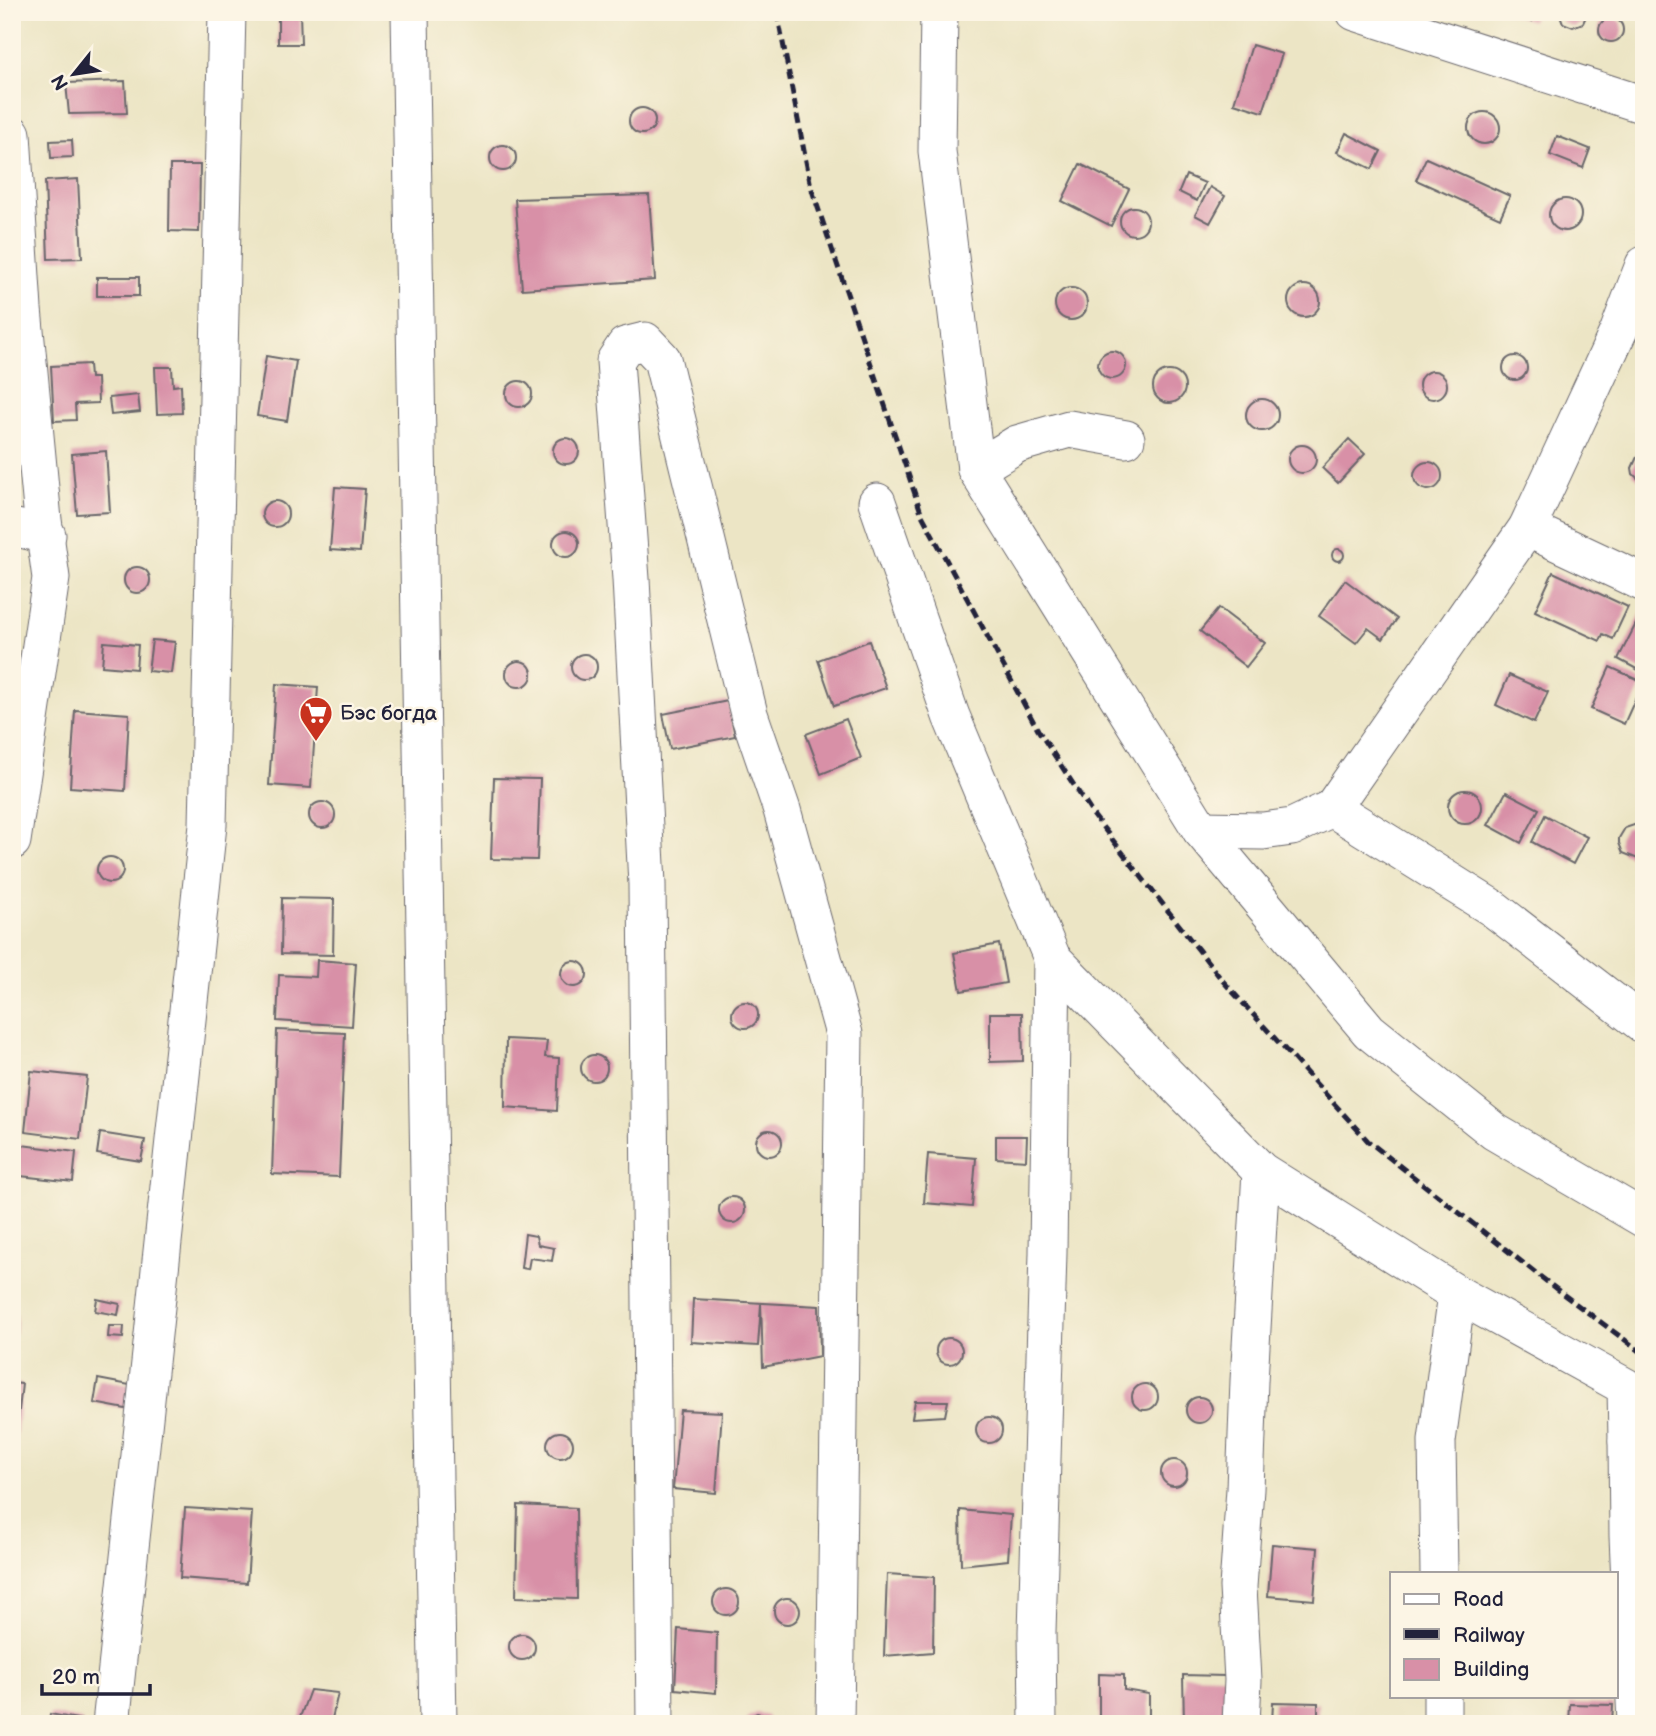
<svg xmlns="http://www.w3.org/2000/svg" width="1656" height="1736" viewBox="0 0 1656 1736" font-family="'Balsamiq Sans',sans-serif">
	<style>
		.building { fill: #d890a7 }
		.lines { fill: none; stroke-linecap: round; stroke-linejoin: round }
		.minor-casing { stroke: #69666b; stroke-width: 39 }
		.minor { stroke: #fff; stroke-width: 37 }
		.rail { stroke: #22223b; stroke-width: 5; stroke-dasharray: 10 5; stroke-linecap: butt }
		.labels { text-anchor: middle; stroke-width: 5; stroke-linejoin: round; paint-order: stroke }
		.poi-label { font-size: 21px; fill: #22223b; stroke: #fcf5e5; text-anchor: start }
	</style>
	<rect width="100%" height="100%" fill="#fcf5e5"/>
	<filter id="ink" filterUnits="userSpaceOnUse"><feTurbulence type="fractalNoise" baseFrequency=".0143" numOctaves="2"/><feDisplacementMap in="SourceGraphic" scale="14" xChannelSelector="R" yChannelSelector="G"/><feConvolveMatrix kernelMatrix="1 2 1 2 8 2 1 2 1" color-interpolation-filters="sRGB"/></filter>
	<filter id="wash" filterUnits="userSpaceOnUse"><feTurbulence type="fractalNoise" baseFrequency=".00686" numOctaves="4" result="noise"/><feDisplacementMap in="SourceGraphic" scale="28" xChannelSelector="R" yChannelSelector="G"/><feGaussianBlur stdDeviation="1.57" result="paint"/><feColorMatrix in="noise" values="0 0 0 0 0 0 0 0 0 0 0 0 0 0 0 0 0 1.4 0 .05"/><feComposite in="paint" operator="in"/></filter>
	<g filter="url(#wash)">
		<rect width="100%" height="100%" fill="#ece5c5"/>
		<g id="blocks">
			<g class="building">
				<polygon points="278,12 300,12 301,44 278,44"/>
				<polygon points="1503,12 1535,12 1532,21"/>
				<polygon points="1559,12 1588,12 1583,23 1573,27 1563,23"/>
				<circle cx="1611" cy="30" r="12"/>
				<polygon points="1252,45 1282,54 1263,112 1234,103"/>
				<polygon points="125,81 127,113 69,114 66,83"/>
				<circle cx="642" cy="121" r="13"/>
				<circle cx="1484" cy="128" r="16"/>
				<polygon points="1346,133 1381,151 1372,169 1337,152"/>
				<polygon points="1557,136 1590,149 1583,168 1550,155"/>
				<polygon points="72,140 73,157 51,158 50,141"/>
				<circle cx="503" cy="158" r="13"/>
				<polygon points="1426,158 1510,196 1500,218 1416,180"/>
				<polygon points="1080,164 1129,189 1111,226 1062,201"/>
				<polygon points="170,165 200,165 199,232 169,231"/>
				<polygon points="1186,175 1205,183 1197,201 1179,192"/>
				<polygon points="78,179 82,258 48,259 45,181"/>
				<polygon points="1210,187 1225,196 1210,223 1195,215"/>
				<polygon points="649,195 655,280 522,289 515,199"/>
				<circle cx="1565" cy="215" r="16"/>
				<circle cx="1134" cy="221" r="14"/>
				<rect x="97" y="277" width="42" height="19"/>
				<circle cx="1304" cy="301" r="16"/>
				<circle cx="1071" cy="304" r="16"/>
				<circle cx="1112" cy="365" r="14"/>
				<polygon points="266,356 296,361 287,421 257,416"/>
				<circle cx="1515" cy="368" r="12"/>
				<polygon points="89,364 90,378 97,378 98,403 75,404 76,420 54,421 51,366"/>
				<polygon points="155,367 172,367 173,386 181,385 182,413 157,414"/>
				<circle cx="1169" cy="387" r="16"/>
				<circle cx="1433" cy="385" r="14"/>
				<circle cx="519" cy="394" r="13"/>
				<polygon points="138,395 140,412 111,415 109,398"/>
				<circle cx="1262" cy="415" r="16"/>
				<circle cx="566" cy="451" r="13"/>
				<polygon points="1349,439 1365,454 1338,483 1322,468"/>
				<circle cx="1302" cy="459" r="14"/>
				<polygon points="106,451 110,512 77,514 72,454"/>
				<polygon points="1644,452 1644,484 1633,474 1632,468 1637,457"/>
				<circle cx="1428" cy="476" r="14"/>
				<polygon points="335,487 365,489 360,552 330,550"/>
				<circle cx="275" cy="514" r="13"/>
				<circle cx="566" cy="544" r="13"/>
				<circle cx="1338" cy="555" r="6"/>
				<circle cx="137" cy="580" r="13"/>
				<polygon points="1553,572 1628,607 1613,639 1603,634 1600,641 1535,611"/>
				<polygon points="1345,580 1397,619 1383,639 1368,628 1356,643 1319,616"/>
				<polygon points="1219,608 1265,643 1246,667 1200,631"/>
				<polygon points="1641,614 1644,615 1644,673 1618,659"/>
				<polygon points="152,640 175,642 171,673 148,671"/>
				<polygon points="869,641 886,688 834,706 818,660"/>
				<polygon points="104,642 138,645 136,669 102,666"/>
				<circle cx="584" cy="667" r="13"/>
				<circle cx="519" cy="674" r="13"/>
				<polygon points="1610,667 1643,682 1624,724 1591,709"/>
				<polygon points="1509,675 1548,692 1534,723 1496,705"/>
				<polygon points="276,684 318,687 311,788 269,785"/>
				<polygon points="728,701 735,736 670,749 663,714"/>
				<polygon points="75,710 129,714 125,791 70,787"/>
				<polygon points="846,719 861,758 821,774 806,734"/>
				<polygon points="494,778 540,779 537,860 491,859"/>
				<circle cx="1465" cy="807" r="17"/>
				<polygon points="1506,792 1539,809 1521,843 1488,825"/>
				<circle cx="322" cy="815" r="13"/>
				<polygon points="1545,815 1587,837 1573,864 1532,842"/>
				<polygon points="1637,824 1644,826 1644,858 1638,859 1623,853 1619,843 1619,838 1625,828"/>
				<circle cx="110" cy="870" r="13"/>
				<polygon points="282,898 334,899 333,955 281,954"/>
				<polygon points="999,944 1006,983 961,991 954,953"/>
				<polygon points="317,960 356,963 352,1026 277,1021 279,975 316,977"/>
				<circle cx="574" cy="974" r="13"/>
				<circle cx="745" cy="1015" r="13"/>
				<polygon points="990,1013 1022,1013 1023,1061 990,1062"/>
				<polygon points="277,1030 345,1033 339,1177 272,1174"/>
				<polygon points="506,1039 547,1041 545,1057 559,1058 557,1111 505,1107"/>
				<circle cx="594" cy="1068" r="13"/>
				<polygon points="31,1071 87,1077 80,1139 25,1132"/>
				<circle cx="769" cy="1143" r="13"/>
				<polygon points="100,1133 145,1140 141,1161 97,1154"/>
				<polygon points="996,1136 1027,1136 1026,1160 996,1158"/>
				<polygon points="14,1144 76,1152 73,1182 12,1175"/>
				<polygon points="928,1154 976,1158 972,1207 924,1203"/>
				<circle cx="732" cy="1210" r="13"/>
				<polygon points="525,1234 536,1236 538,1245 554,1248 552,1261 530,1258 528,1269 521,1268"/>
				<polygon points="97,1299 120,1304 118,1315 95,1311"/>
				<polygon points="693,1299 819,1306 820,1356 763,1367 761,1304 758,1346 691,1342"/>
				<polygon points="12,1315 17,1315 16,1334 12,1334"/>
				<polygon points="109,1326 124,1326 123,1338 108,1337"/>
				<circle cx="949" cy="1351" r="13"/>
				<polygon points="98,1379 135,1386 131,1410 94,1403"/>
				<polygon points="12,1383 22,1384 15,1446 12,1445"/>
				<circle cx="1145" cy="1397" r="13"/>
				<circle cx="1199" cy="1410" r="13"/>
				<polygon points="915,1401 948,1401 945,1416 912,1418"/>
				<polygon points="680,1410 722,1412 716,1493 673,1489"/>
				<circle cx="989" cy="1430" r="13"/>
				<circle cx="560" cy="1445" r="13"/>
				<circle cx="1174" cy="1473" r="13"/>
				<polygon points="518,1505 576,1508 577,1599 516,1597"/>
				<polygon points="185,1508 252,1512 247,1583 180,1578"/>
				<polygon points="960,1510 1011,1515 1008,1560 961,1565"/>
				<polygon points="1272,1544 1318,1548 1314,1600 1268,1596"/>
				<polygon points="887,1574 934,1577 933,1652 884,1656"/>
				<circle cx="726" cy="1602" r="13"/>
				<circle cx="787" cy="1611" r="13"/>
				<polygon points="678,1629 717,1633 716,1693 675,1689"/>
				<circle cx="522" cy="1647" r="13"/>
				<polygon points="1099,1674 1124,1675 1124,1690 1149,1694 1149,1724 1099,1724"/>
				<polygon points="1183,1675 1225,1676 1226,1724 1184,1724"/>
				<polygon points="310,1690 338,1693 331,1723 299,1720"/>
				<polygon points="1273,1702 1318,1703 1318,1724 1272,1724"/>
				<polygon points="1570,1704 1613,1705 1612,1724 1569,1724"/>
				<polygon points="757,1713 767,1716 771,1724 745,1724 748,1717"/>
				<polygon points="50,1714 83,1720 82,1724 48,1724"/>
			</g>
		</g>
	</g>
	<g filter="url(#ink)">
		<use href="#blocks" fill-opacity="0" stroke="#69666b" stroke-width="2"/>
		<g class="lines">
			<defs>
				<g id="minor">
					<polyline points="410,12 438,1724"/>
					<polyline points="939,12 937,151 976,469 1201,830 1369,1031 1495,1132 1644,1219"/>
					<polyline points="1355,12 1644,105"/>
					<polyline points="12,134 23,309 43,520 51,578 12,841"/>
					<polyline points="976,469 1017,444 1069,429 1126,439"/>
					<polyline points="877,502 951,716 1052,958 1261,1171 1457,1294 1626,1387 1627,1441 1644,1447"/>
					<polyline points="12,527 47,535"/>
					<polyline points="1527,528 1644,583"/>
					<polyline points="1332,808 1527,528 1619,330 1644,265"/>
					<polyline points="1201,830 1263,831 1292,827 1332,808 1494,909 1644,1025"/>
					<polyline points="1627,1441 1628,1536 1636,1724"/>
					<polyline points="1439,1573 1437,1441 1457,1294"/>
					<polyline points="1442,1696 1442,1724"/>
					<polyline points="111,1724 208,825 227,12"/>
					<polyline points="655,1724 647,884 631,579 615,361 625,346 645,341 662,359 749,714 782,810 844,1034 835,1724"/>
					<polyline points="1038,1724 1037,1632 1048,1253 1052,958"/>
					<polyline points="1241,1724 1243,1680 1238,1587 1245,1489 1249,1381 1261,1171"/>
				</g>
			</defs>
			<use href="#minor" class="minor-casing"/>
			<use href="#minor" class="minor"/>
			<polyline class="rail" points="777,12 811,187 922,515 1038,730 1094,816 1222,980 1368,1141 1560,1292 1644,1354"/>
		</g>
	</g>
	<defs>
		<symbol id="supermarket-pin" viewBox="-11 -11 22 30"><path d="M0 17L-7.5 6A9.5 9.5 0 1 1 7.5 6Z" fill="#c8321e" stroke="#fcf5e5"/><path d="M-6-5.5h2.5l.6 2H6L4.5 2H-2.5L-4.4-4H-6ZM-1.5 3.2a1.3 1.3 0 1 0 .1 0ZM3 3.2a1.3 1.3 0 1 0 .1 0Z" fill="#fff"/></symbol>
	</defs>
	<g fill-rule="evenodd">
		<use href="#supermarket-pin" x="297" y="694" width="38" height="52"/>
	</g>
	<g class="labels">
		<g class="poi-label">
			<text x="340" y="720">Бэс богда</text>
		</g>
	</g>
	<rect width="1656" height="1736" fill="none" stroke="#fcf5e5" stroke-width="42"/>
	<rect x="1390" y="1572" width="228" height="126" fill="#fcf5e5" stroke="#a5a1a1" stroke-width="2"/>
	<rect x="1404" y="1594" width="35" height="10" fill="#ffffff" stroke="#a5a1a1" stroke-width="2"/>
	<text x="1453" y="1606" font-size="21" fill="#22223b">Road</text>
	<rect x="1404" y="1629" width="35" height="10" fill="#22223b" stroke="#a5a1a1" stroke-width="2"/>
	<text x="1453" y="1642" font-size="21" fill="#22223b">Railway</text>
	<rect x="1404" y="1659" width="35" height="21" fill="#d890a7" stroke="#a5a1a1" stroke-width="2"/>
	<text x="1453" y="1676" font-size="21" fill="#22223b">Building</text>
	<g transform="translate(74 74) rotate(240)" stroke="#fcf5e5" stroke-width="5" paint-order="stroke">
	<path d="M0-5L12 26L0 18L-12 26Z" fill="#22223b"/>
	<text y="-10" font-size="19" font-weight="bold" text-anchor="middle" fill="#22223b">N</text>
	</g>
	<path d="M42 1684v10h108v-10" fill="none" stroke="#22223b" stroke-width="3.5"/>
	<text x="52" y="1684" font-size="21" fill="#22223b" stroke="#fcf5e5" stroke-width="5" paint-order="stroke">20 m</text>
</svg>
